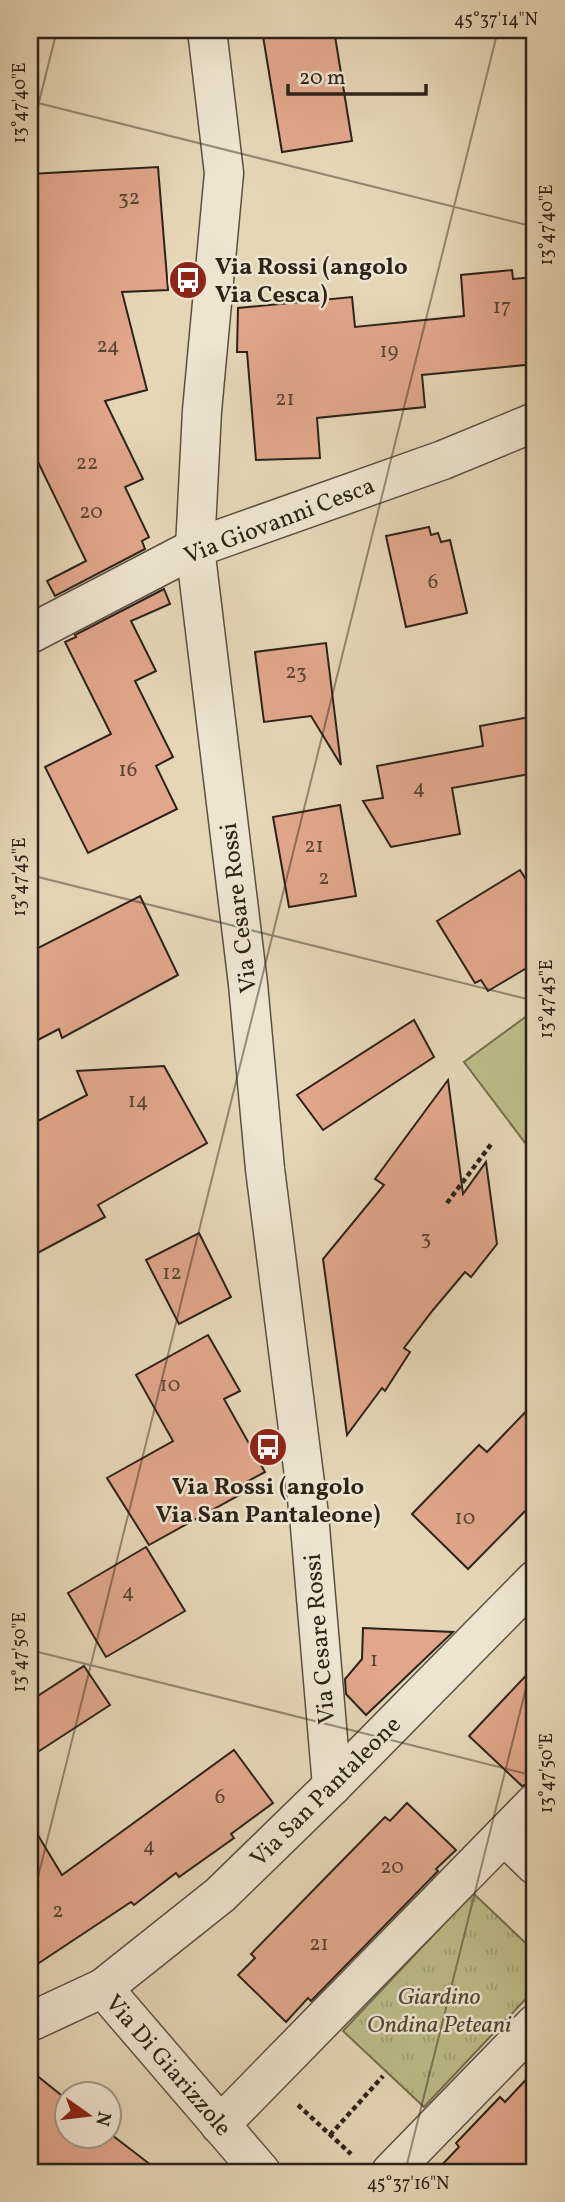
<svg xmlns="http://www.w3.org/2000/svg" width="565" height="2202" viewBox="0 0 565 2202" font-family="Vollkorn,serif">
	<style>
		.green { fill: #bdbb88; stroke: #756f50; stroke-width: 2 }
		.park { fill: url(#park-tufts); stroke: #756f50; stroke-width: 2 }
		.building { fill: #e1a68b; stroke: #2d2319; stroke-width: 2 }
		.lines { fill: none; stroke-linecap: round; stroke-linejoin: round }
		.street-casing { stroke: #5b5040; stroke-width: 41 }
		.path { stroke: #2d2319; stroke-width: 4.5; stroke-dasharray: 5 3.5; stroke-linecap: butt }
		.street { stroke: #eee4d0; stroke-width: 38 }
		.ticks { fill: none; stroke: #2d2319; stroke-width: 2; stroke-opacity: 0.45 }
		.labels { text-anchor: middle; stroke-width: 5; stroke-linejoin: round; paint-order: stroke }
		.number-label { font-size: 21px; fill: #5a4436 }
		.poi-label { font-size: 24px; font-weight: bold; fill: #2d2319; stroke: #eee4d0; text-anchor: start }
		.street-label { font-size: 24px; fill: #2d2319; stroke: #eee4d0 }
		.park-label { font-size: 24px; font-style: italic; fill: #514935; stroke: #eee4d0 }
		.neatline { fill: none; stroke: #2d2319; stroke-width: 2.5 }
		.ticks-label { font-size: 18px; text-anchor: middle; fill: #2d2319 }
	</style>
	<defs>
		<pattern id="park-tufts" width="24" height="20" patternUnits="userSpaceOnUse" patternTransform="scale(1.75)"><rect width="24" height="20" fill="#bdbb88"/><path d="M3 7l-1-3M5 7V3M7 7l1-3M15 17l-1-3M17 17v-4M19 17l1-3" fill="none" stroke="#a3a075"/></pattern>
	</defs>
	<rect width="100%" height="100%" fill="#e5d6b6"/>
	<filter id="stains"><feTurbulence type="fractalNoise" baseFrequency=".00286" numOctaves="4"/><feColorMatrix values="0 0 0 0 .2 0 0 0 0 .09 0 0 0 0 .02 0 0 0 .5 -.17"/></filter>
	<radialGradient id="worn" r=".72"><stop offset=".6" stop-color="#630" stop-opacity="0"/><stop offset="1" stop-color="#630" stop-opacity=".3"/></radialGradient>
	<polygon class="green" points="535,1010 535,1156 464,1062"/>
	<polygon class="park" points="473,1893 535,1952 535,1989 424,2107 343,2031"/>
	<g class="building">
		<polygon points="262,30 334,30 352,141 282,152"/>
		<polygon points="158,167 168,290 122,292 147,390 105,401 143,479 125,487 149,537 142,541 145,549 55,596 47,581 86,561 38,462 30,280 30,174"/>
		<polygon points="512,270 513,279 535,277 535,364 422,375 425,407 317,418 320,458 256,460 247,352 237,352 238,308 352,297 355,327 464,316 461,275"/>
		<polygon points="429,527 431,535 438,533 441,542 450,540 467,613 406,627 386,536"/>
		<polygon points="164,589 170,604 131,621 156,671 135,681 173,757 156,766 177,809 88,853 45,767 111,734 65,642 76,637 75,635"/>
		<polygon points="326,643 341,765 311,716 264,722 255,652"/>
		<polygon points="535,716 535,773 452,788 460,834 391,847 363,801 383,798 377,766 483,746 480,726"/>
		<polygon points="340,805 356,896 289,907 273,817"/>
		<polygon points="520,870 535,894 535,963 488,991 481,980 475,983 437,921"/>
		<polygon points="140,896 178,975 62,1038 59,1029 30,1044 30,952"/>
		<polygon points="414,1020 434,1057 323,1130 297,1095"/>
		<polygon points="164,1066 207,1143 98,1205 105,1217 30,1257 30,1125 87,1095 77,1071"/>
		<polygon points="448,1080 463,1194 486,1162 497,1244 471,1277 465,1272 433,1310 404,1348 410,1352 385,1391 382,1388 347,1435 323,1259 384,1185 375,1179"/>
		<polygon points="199,1233 231,1297 179,1324 146,1260"/>
		<polygon points="208,1335 240,1391 224,1399 265,1472 237,1487 241,1494 149,1545 107,1478 173,1441 136,1375"/>
		<polygon points="535,1402 535,1501 468,1569 412,1514 479,1445 487,1452"/>
		<polygon points="146,1547 185,1611 106,1657 68,1593"/>
		<polygon points="363,1628 385,1629 453,1632 366,1715 346,1694 345,1679 362,1659"/>
		<polygon points="84,1666 110,1705 30,1757 30,1701"/>
		<polygon points="535,1666 535,1782 522,1786 469,1736"/>
		<polygon points="234,1750 273,1803 231,1834 234,1838 179,1877 176,1873 134,1905 131,1902 30,1969 30,1822 62,1875"/>
		<polygon points="407,1803 456,1850 436,1869 438,1871 311,2001 308,1998 286,2022 238,1975 255,1958 251,1954 334,1869 385,1817 390,1821"/>
		<polygon points="30,2070 66,2099 66,2136 108,2136 108,2132 160,2172 30,2172"/>
		<polygon points="535,2070 535,2172 435,2172 459,2147 456,2143 500,2097 505,2102"/>
	</g>
	<g class="lines">
		<defs>
			<g id="street">
				<polyline points="207,30 224,173 202,411 195,548 248,984 265,1169 309,1515 332,1786"/>
				<polyline points="30,634 195,548 443,460 535,422"/>
				<polyline points="504,1835 535,1865"/>
				<polyline points="103,1988 220,1895 332,1786 535,1580"/>
				<polyline points="30,2022 103,1988 261,2172"/>
				<polyline points="220,2125 535,1803"/>
				<polyline points="391,2172 535,2024"/>
			</g>
		</defs>
		<use href="#street" class="street-casing"/>
		<g class="path">
			<polyline points="447,1203 492,1143"/>
			<polyline points="298,2105 351,2154"/>
			<polyline points="330,2135 383,2076"/>
		</g>
		<use href="#street" class="street"/>
	</g>
	<path class="ticks" d="M 30,101 L 535,227M 30,138 L 57,30M 30,875 L 535,1001M 30,1650 L 535,1776M 30,1909 L 498,30M 405,2172 L 535,1652"/>
	<defs>
		<symbol id="bus-disc" viewBox="-11 -11 22 22"><circle r="9.5" fill="#8f2418" stroke="#eee4d0"/><path d="M-5-6H5V4H4V6H2V4H-2V6H-4V4H-5ZM-3.5-4V0h7V-4ZM-3.5 1.2v1.5H-2V1.2ZM2 1.2v1.5H3.5V1.2Z" fill="#fff"/></symbol>
	</defs>
	<g fill-rule="evenodd">
		<use href="#bus-disc" x="166" y="258" width="44" height="44"/>
		<use href="#bus-disc" x="246" y="1425" width="44" height="44"/>
	</g>
	<g class="labels">
		<g class="number-label">
			<text x="129" y="204">32</text>
			<text x="502" y="313">17</text>
			<text x="108" y="352">24</text>
			<text x="389" y="357">19</text>
			<text x="285" y="405">21</text>
			<text x="87" y="469">22</text>
			<text x="91" y="518">20</text>
			<text x="433" y="588">6</text>
			<text x="296" y="678">23</text>
			<text x="128" y="776">16</text>
			<text x="419" y="794">4</text>
			<text x="314" y="852">21</text>
			<text x="324" y="884">2</text>
			<text x="138" y="1107">14</text>
			<text x="426" y="1244">3</text>
			<text x="172" y="1279">12</text>
			<text x="170" y="1391">10</text>
			<text x="465" y="1524">10</text>
			<text x="128" y="1598">4</text>
			<text x="374" y="1666">1</text>
			<text x="220" y="1803">6</text>
			<text x="149" y="1852">4</text>
			<text x="392" y="1873">20</text>
			<text x="58" y="1917">2</text>
			<text x="319" y="1950">21</text>
		</g>
		<g class="poi-label">
			<text x="215" y="274">Via Rossi (angolo<tspan x="215" dy="28">Via Cesca)</tspan></text>
			<text x="268" y="1494" text-anchor="middle">Via Rossi (angolo<tspan x="268" dy="28">Via San Pantaleone)</tspan></text>
		</g>
		<g class="street-label">
			<text transform="translate(279 520) rotate(-21)" y="8">Via Giovanni Cesca</text>
			<text transform="translate(238 908) rotate(-97)" y="8">Via Cesare Rossi</text>
			<text transform="translate(319 1639) rotate(-95)" y="8">Via Cesare Rossi</text>
			<text transform="translate(325 1791) rotate(-45)" y="8">Via San Pantaleone</text>
			<text transform="translate(169 2065) rotate(49)" y="8">Via Di Giarizzole</text>
		</g>
		<g class="park-label">
			<text x="439" y="2004">Giardino<tspan x="439" dy="28">Ondina Peteani</tspan></text>
		</g>
	</g>
	<rect width="565" height="2202" fill="none" stroke="#e5d6b6" stroke-width="77"/>
	<g transform="translate(88 2115) rotate(104)"><circle r="33" fill="#eee4d0" stroke="#a19787" stroke-width="2"/>
	<path d="M0-5L12 26L0 18L-12 26Z" fill="#8f2418"/>
	<text y="-10" font-size="19" font-weight="bold" text-anchor="middle" fill="#2d2319">N</text>
	</g>
	<path d="M288 84v10h138v-10" fill="none" stroke="#2d2319" stroke-width="3.5"/>
	<text x="299" y="84" font-size="21" fill="#2d2319" stroke="#eee4d0" stroke-width="5" paint-order="stroke">20 m</text>
	<rect x="38" y="38" width="488" height="2126" class="neatline"/>
	<g class="ticks-label">
		<text x="496" y="25">45°37'14"N</text>
		<text transform="translate(19 103) rotate(-90)" y="6">13°47'40"E</text>
		<text transform="translate(546 225) rotate(-90)" y="6">13°47'40"E</text>
		<text transform="translate(19 877) rotate(-90)" y="6">13°47'45"E</text>
		<text transform="translate(546 999) rotate(-90)" y="6">13°47'45"E</text>
		<text transform="translate(19 1652) rotate(-90)" y="6">13°47'50"E</text>
		<text transform="translate(546 1773) rotate(-90)" y="6">13°47'50"E</text>
		<text x="408" y="2189">45°37'16"N</text>
	</g>
	<rect width="100%" height="100%" filter="url(#stains)"/>
	<rect width="100%" height="100%" fill="url(#worn)"/>
</svg>
